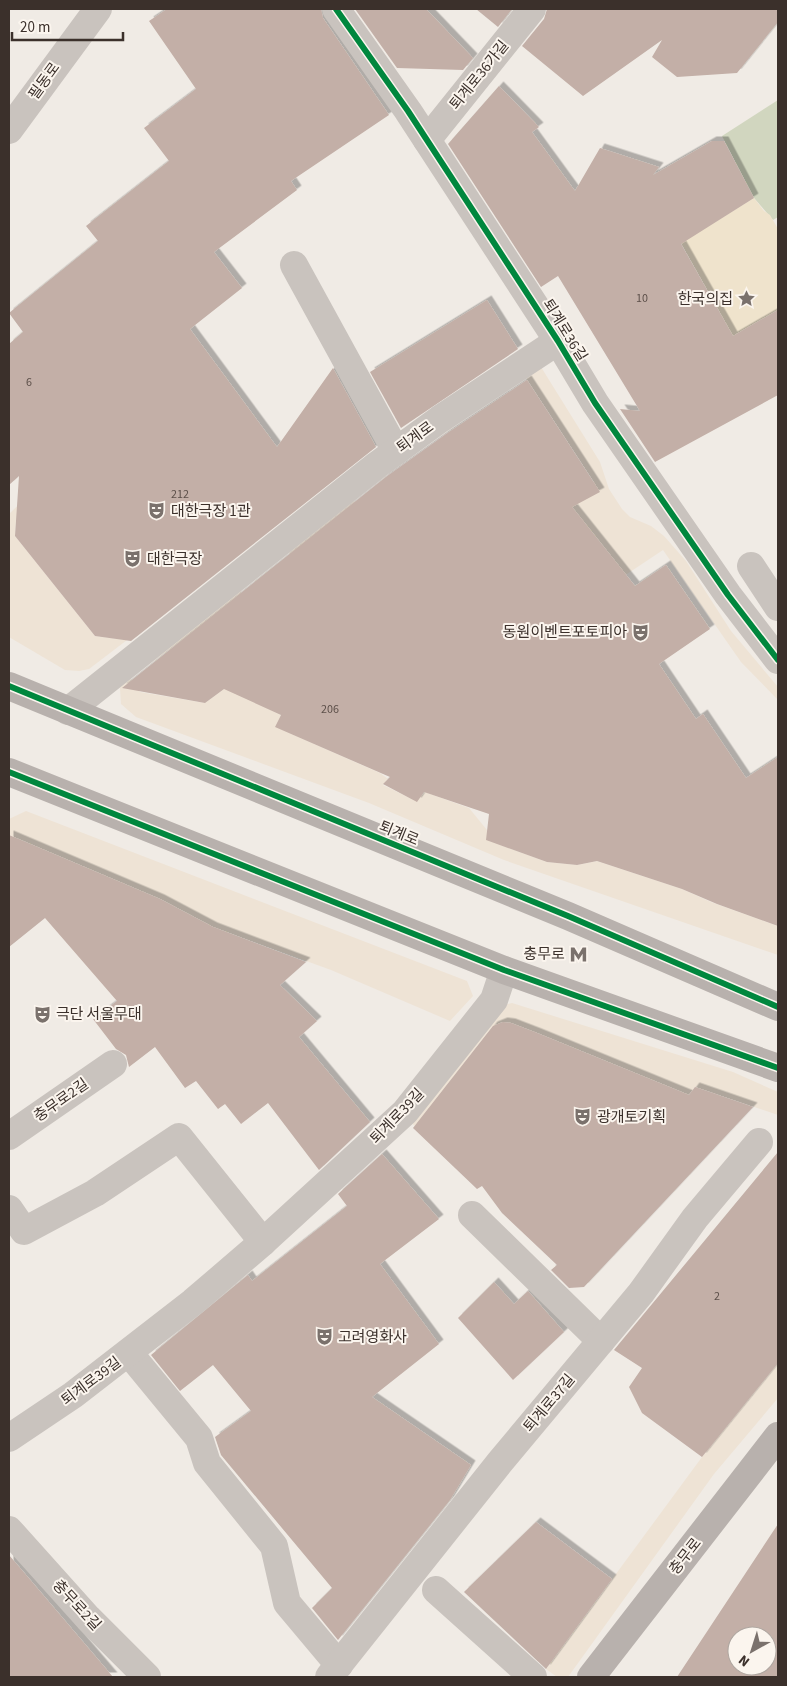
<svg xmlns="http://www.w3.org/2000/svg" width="787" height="1686" viewBox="0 0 787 1686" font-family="'Source Sans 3','Noto Sans KR',sans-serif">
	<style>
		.green { fill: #d1d6bf }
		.sand { fill: #efe3cc }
		.plaza { fill: #eee3d5 }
		.building { fill: #c3afa7; fill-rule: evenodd; filter: url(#shadow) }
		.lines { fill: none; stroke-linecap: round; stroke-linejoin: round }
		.minor { stroke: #c9c3be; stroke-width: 28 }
		.major { stroke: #b8b1ad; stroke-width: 28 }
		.cycleway-casing { stroke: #fbf5ee; stroke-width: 9 }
		.cycleway { stroke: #00873e; stroke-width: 6 }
		.labels { text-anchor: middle; stroke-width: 4; stroke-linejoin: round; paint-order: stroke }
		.number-label { font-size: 12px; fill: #5d504a }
		.street-label { font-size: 15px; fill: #3b302b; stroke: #fbf5ee }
		.poi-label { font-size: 15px; fill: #3b302b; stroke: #fbf5ee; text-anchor: start }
	</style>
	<defs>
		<filter id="shadow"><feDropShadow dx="4.5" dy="-4.5" stdDeviation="0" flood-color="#0004"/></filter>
	</defs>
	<rect width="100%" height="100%" fill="#f0ebe5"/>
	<polygon class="green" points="778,100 778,217 773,220 754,198 722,136"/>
	<polygon class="sand" points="754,198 764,211 770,215 778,229 778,310 733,336 681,243"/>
	<g class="plaza">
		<polygon points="531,362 541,367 600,462 609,489 622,509 630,517 651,526 664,536 686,561 731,631 778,687 778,700 741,662 663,550 618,580 603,561 610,555 569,504 568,499 594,482 522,372 450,418 454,425 452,428 351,497 357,506 343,517 291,555 288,552 242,584 239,606 235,609 231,605 130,678 140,692 205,703 257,664 274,669 259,704 281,715 276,727 380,773 388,779 383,785 416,801 425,792 469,808 487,830 487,840 547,862 577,865 597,861 682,889 711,902 778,926 778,955 504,860 369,803 136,717 121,704 120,688 127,673 228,590 336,506 349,493 440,426 449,415"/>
		<polygon points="51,474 59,486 16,520 15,536 95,636 127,640 89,669 79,671 65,670 9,637 9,514"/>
		<polygon points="26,811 467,981 473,996 450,1021 331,970 213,927 160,899 9,835 9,819"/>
		<polygon points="512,1003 733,1072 778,1092 778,1115 695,1087 689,1095 537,1033 511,1023 503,1022 492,1027 415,1126 410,1122 504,1005"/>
		<polygon points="778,1363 778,1398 714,1474 568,1677 557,1677 546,1669 702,1457"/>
	</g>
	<g class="building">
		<polygon points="167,9 321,9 323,18 389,115 291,181 297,190 214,252 242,288 190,329 277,447 333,368 376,447 131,641 95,636 15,536 19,476 9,485 9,344 23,332 9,313 98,241 86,226 169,161 144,128 196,89 149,21"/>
		<polygon points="355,9 426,9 473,58 463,70 397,68"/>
		<polygon points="476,9 512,9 498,27"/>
		<polygon points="547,9 778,9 778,22 737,73 677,77 652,57 662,40 583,96 522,46 544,19"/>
		<polygon points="499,86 539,127 532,132 575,191 600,148 659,167 653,175 712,141 724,141 754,198 681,244 733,336 778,310 778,395 655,462 620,409 640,411 558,276 541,287 448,144"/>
		<polygon points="487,300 518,349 401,428 370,372"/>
		<polygon points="527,380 600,492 572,507 635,586 666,565 710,629 659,664 696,719 703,714 746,778 778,757 778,926 717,904 682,889 597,861 577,865 547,862 486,840 489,814 424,792 417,802 383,784 390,777 275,727 281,715 224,689 205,703 122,688 386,477 449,432"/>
		<polygon points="9,835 160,899 213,927 306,962 280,985 317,1021 299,1037 370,1122 319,1170 268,1103 241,1124 225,1104 218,1109 196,1081 185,1088 155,1047 129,1067 126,1055 116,1049 93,1019 117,1001 45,918 9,947"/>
		<polygon points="503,1022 511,1023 537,1033 689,1095 695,1087 753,1107 584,1287 569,1288 551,1270 557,1265 502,1213 482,1186 477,1189 413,1128 493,1026"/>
		<polygon points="778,1152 778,1363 702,1457 642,1413 629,1387 642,1368 614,1350"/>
		<polygon points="382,1154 439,1219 380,1264 439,1344 372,1397 471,1465 450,1500 338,1640 312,1608 332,1588 221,1455 215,1437 251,1411 213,1365 180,1391 151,1355 248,1275 252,1281 347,1206 338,1194"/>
		<polygon points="494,1282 514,1304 528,1291 564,1332 513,1380 458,1318"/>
		<polygon points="536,1522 612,1579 546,1669 464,1592"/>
		<path d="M 778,1524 L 778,1677 L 677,1677 ZM 737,1636 L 767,1636 L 767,1666 L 737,1666 Z"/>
		<polygon points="9,1555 113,1677 9,1677"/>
	</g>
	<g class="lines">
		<g class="minor">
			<polyline points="336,9 408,111 558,341 595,403 728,595 778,660"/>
			<polyline points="9,130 98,9"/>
			<polyline points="427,140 532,9"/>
			<polyline points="294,265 396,451"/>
			<polyline points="751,566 778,607"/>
			<polyline points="68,711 377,465 440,419 558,341"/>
			<polyline points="9,1136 113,1064"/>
			<polyline points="9,1209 24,1231 95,1193 179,1137 263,1242"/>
			<polyline points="472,1215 601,1341"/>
			<polyline points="129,1353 199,1438 207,1463 274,1546 287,1603 339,1665"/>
			<polyline points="9,1438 73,1395 193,1302 263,1242 405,1112 494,1000 504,970"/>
			<polyline points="9,1530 88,1618 147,1677"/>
			<polyline points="436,1590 533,1677"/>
			<polyline points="329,1677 500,1462 641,1293 695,1218 759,1142"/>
		</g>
		<g class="major">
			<polyline points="9,686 568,916 778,1007"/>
			<polyline points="9,772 504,970 778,1068"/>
			<polyline points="591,1677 778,1436"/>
		</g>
		<defs>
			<g id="cycleway">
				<polyline points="336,9 408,111 558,341 595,403 728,595 778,660"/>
				<polyline points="9,686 568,916 778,1007"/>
				<polyline points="9,772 504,970 778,1068"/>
			</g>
		</defs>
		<use href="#cycleway" class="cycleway-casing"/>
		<use href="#cycleway" class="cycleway"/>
	</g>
	<defs>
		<symbol id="sight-bare" viewBox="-9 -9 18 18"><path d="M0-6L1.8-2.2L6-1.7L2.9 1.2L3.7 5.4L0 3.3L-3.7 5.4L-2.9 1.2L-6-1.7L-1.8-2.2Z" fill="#7a716c" stroke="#fbf5ee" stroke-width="2.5" paint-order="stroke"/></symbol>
		<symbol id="theatre-bare" viewBox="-9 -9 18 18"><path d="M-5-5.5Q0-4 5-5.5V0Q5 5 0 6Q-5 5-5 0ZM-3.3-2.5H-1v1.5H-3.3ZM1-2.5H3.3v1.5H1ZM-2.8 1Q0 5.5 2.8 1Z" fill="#7a716c" stroke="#fbf5ee" stroke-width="2.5" paint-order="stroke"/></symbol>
		<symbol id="metro-bare" viewBox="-9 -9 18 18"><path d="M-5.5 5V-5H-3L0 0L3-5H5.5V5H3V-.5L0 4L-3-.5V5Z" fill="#7a716c" stroke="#fbf5ee" stroke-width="2.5" paint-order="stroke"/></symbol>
	</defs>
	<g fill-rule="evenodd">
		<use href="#sight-bare" x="734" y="286" width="25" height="25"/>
		<use href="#theatre-bare" x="144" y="498" width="25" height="25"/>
		<use href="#theatre-bare" x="120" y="546" width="25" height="25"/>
		<use href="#theatre-bare" x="628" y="620" width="25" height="25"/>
		<use href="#metro-bare" x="566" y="942" width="25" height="25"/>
		<use href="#theatre-bare" x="30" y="1002" width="25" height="25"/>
		<use href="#theatre-bare" x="570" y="1104" width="25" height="25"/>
		<use href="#theatre-bare" x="312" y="1324" width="25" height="25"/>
	</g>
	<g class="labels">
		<g class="number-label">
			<text x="642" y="302">10</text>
			<text x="29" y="386">6</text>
			<text x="180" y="498">212</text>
			<text x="330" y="713">206</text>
			<text x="717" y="1300">2</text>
		</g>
		<g class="street-label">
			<text transform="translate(479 75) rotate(-51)" y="5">퇴계로36가길</text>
			<text transform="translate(44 81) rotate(-54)" y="5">필동로</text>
			<text transform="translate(565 330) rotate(58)" y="5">퇴계로36길</text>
			<text transform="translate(415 437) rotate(-36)" y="5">퇴계로</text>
			<text transform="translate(399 833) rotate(22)" y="5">퇴계로</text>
			<text transform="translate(61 1100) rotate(-35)" y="5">충무로2길</text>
			<text transform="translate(397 1116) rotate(-46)" y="5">퇴계로39길</text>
			<text transform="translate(91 1381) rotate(-37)" y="5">퇴계로39길</text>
			<text transform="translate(549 1403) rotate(-50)" y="5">퇴계로37길</text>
			<text transform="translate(685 1556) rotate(-52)" y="5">충무로</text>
			<text transform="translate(77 1605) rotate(47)" y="5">충무로2길</text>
		</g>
		<g class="poi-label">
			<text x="733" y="304" text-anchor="end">한국의집</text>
			<text x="171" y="516">대한극장 1관</text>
			<text x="147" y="564">대한극장</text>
			<text x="627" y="637" text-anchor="end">동원이벤트포토피아</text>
			<text x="565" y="959" text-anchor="end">충무로</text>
			<text x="56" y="1019">극단 서울무대</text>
			<text x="597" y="1122">광개토기획</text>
			<text x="338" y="1342">고려영화사</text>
		</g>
	</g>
	<rect width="787" height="1686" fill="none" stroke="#3b302b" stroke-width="20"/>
	<g transform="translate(752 1651) rotate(219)"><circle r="24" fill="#fbf5ee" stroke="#aea6a0"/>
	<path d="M0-4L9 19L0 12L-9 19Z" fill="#7a716c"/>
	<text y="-8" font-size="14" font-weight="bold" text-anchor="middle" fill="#3b302b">N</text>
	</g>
	<path d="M12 32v8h111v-8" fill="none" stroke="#3b302b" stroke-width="2.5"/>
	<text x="20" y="32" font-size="15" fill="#3b302b" stroke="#fbf5ee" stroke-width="4" paint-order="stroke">20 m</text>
</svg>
